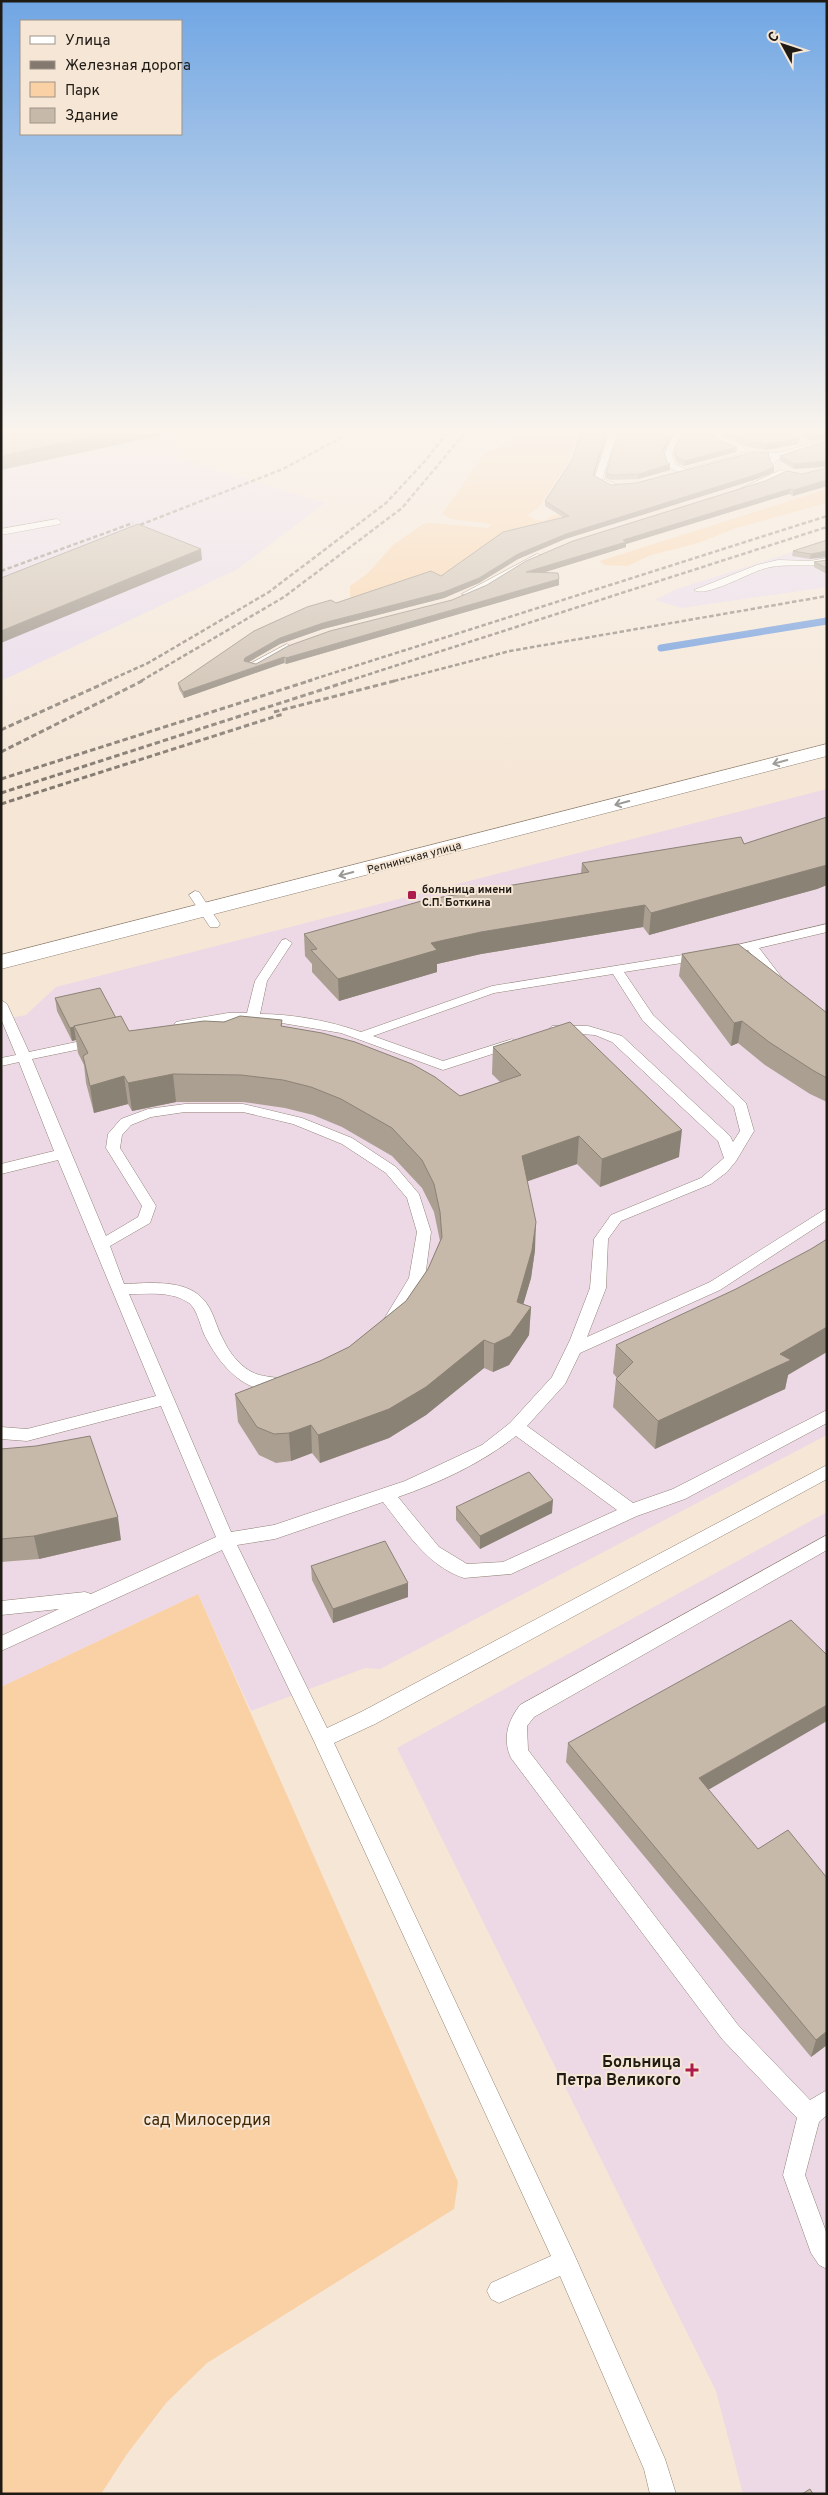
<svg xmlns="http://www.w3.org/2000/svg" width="828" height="2495" viewBox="0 0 828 2495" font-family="Overpass,sans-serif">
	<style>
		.industrial { fill: #e7d9ed }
		.medical { fill: #edd8e6 }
		.green { fill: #fad1a5 }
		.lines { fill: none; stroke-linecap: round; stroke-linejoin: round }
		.stream { stroke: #5c90dd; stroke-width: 7 }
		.service-casing { stroke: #918375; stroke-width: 1 }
		.tertiary-casing { stroke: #918375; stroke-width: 1 }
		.service { fill: #fff; fill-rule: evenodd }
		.tertiary { fill: #fff; fill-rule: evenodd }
		.rail-far1 { stroke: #83796f; stroke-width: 2.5; stroke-dasharray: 4.5 2.5; stroke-linecap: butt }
		.rail { stroke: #83796f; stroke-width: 3; stroke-dasharray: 5.5 3; stroke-linecap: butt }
		.wall { fill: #ab9f91 }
		.shaded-wall { fill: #8b8276 }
		.building { fill: #c7b9a9; stroke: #8b8276 }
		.oneway { stroke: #9a9895 }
		.poi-dot { fill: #ad1b4c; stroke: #f5e6d6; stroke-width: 2 }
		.labels { text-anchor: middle; stroke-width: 4; stroke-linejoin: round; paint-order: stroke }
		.far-street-label { font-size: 11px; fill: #1f1a14; stroke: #f5e6d6 }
		.far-poi-label { font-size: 11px; font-weight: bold; fill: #1f1a14; stroke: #f5e6d6; text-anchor: start }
		.near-poi-label { font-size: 16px; font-weight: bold; fill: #1f1a14; stroke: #f5e6d6; text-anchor: end }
		.near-park-label { font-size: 16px; fill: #432803; stroke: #f5e6d6 }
	</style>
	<rect width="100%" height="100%" fill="#f5e6d6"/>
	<g class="industrial">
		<polygon points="1,434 196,434 175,439 192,462 325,503 238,569 1,681"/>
		<polygon points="827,541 827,587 682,608 655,600 677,589"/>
	</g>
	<g class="medical">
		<polygon points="827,789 827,1435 380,1669 365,1668 251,1711 198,1594 1,1687 1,1020 26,1015 56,987"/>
		<polygon points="827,1512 827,2494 743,2494 716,2391 397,1748"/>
	</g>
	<g class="green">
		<polygon points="510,434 576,434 567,464 539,507 528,515 533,519 544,521 551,516 635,499 444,578 359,598 350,597 350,586 368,573 393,545 423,524 432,523 488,528 491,524 451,519 442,514 486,452 510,443"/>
		<polygon points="827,489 827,503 736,528 698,543 651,555 628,566 604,565 600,561"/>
		<polygon points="198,1594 458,2182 454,2209 207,2363 166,2403 127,2454 101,2494 1,2494 1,1687"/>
	</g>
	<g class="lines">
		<polyline class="stream" points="661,648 827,621"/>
		<defs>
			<g id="service">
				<polygon points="609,434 617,434 602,479 617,484 618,486 614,489 601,486 594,480"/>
				<polygon points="674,434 682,434 672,455 675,464 685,469 754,451 778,453 827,439 827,444 781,457 773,464 769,462 772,457 754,455 683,474 668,467 664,455"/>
				<polygon points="709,434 718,434 747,450 743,452 724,446"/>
				<polygon points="781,470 788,472 747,491 740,489"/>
				<polygon points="57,519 61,522 60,524 1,535 1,529"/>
				<polygon points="537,554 545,556 470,596 462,594"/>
				<path d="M 827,558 L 827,564 C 805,568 781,562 760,570 C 748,574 704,598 694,590 L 757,565 L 778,560 L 810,561 Z"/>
				<polygon points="287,644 292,647 290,649 255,668 246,666"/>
				<polygon points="195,891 199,892 220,924 218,927 210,927 208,924 189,895"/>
				<polygon points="827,924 827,932 759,948 786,983 785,986 775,986 748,950 724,956 718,952 720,949"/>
				<path d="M 286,939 L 292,943 L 267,981 L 260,1014 C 293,1014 330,1021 361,1032 L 492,986 L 701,952 L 705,953 L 707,956 L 701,960 L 624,972 L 653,1015 L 746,1103 L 754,1131 L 736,1161 L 727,1172 L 711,1184 L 621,1221 L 608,1239 L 606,1288 L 587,1337 L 710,1282 L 827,1208 L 827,1220 L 720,1290 L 580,1353 L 565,1384 L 527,1426 L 633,1503 L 673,1489 L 827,1410 L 827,1423 L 685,1499 L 637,1516 L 511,1574 L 464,1578 C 427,1566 406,1531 383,1502 L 275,1539 L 237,1545 L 327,1728 L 361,1712 L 827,1465 L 827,1479 L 375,1724 L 334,1743 L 574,2254 L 665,2459 L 676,2494 L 650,2494 L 644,2469 L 560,2276 L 499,2303 L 491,2299 L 487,2291 L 491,2283 L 551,2256 L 313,1739 L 222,1550 L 1,1651 L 1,1636 L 59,1609 L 1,1615 L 1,1601 L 85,1592 L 91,1594 L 216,1537 L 161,1406 L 27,1441 L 1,1439 L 1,1427 L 27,1429 L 156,1396 L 58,1160 L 1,1174 L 1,1164 L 54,1151 L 19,1062 L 1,1066 L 1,1058 L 16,1055 L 1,1019 L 1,1000 L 7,1004 L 29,1052 L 95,1038 L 102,1042 L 100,1045 L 32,1059 L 106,1236 L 138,1217 L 142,1206 L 106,1148 L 108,1134 L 121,1119 L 148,1109 L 185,1104 L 243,1104 L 302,1118 L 352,1138 L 396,1167 L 419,1194 L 431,1232 L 425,1278 L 395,1328 L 383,1328 L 381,1324 L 409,1278 L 417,1232 L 407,1198 L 386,1173 L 342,1144 L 293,1124 L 243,1112 L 185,1112 L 151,1117 L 131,1125 L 122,1135 L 120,1148 L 156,1206 L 150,1223 L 110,1246 L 124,1284 C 148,1283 184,1279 202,1298 C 213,1308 216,1327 223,1339 C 229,1352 238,1364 250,1371 C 262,1378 274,1376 287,1380 L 289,1384 L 287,1388 C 248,1400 219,1365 204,1334 C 200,1325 197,1309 189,1303 C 172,1291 149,1294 129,1294 L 231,1532 L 274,1525 L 405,1481 L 482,1445 L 510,1423 L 552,1377 L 570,1340 L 590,1288 L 594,1239 L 611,1215 L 701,1178 L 724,1158 L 718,1141 L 612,1042 L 595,1035 L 552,1032 L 550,1029 L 552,1026 L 588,1026 L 622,1036 L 730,1136 L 733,1142 L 740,1131 L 734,1107 L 643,1021 L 613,974 L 494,993 L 373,1036 L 443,1061 L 512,1039 L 519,1043 L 517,1046 L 443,1070 L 341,1033 L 276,1022 L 228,1021 L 181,1029 L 176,1028 L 174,1025 L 176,1022 L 181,1021 L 228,1013 L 247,1013 L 255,981 L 282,940 ZM 516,1436 L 617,1510 L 503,1562 L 467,1564 L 439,1547 L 398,1497 C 439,1483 482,1463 516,1436 Z"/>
				<path d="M 827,1535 L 827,1550 L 534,1717 L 527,1726 L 528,1750 L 738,2025 L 810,2100 L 827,2090 L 827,2115 L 819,2122 L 805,2175 L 827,2234 L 827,2269 L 819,2265 L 811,2253 L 783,2175 L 797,2118 L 722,2039 L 511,1758 C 502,1738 508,1721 520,1705 Z"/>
			</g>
			<polygon id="tertiary" points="827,744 827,756 1,969 1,955"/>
		</defs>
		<use href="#service" class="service-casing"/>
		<use href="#tertiary" class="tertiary-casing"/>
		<use href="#service" class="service"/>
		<use href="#tertiary" class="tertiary"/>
		<g class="rail-far1">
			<polyline points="127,530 283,469 348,434"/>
			<polyline points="1,571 133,523"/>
			<polyline points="108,681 148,663 269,592 386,503 425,461 446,434"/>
			<polyline points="141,681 284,597 402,508 464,434"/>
			<polyline points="308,681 827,516"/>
			<polyline points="348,681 827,527"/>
			<polyline points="394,681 510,651 827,596"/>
		</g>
		<g class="rail">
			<polyline points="274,712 398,680"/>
			<polyline points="1,730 111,680"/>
			<polyline points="1,752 144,680"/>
			<polyline points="1,779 312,680"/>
			<polyline points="1,793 352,680"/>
			<polyline points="1,804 283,714"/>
		</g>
	</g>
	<g class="wall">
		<polygon points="607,434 594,476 611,485 636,483 769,453 769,458 774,467 774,472 757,479 565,539 518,559 479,583 444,598 323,629 280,644 249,662 256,664 452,600 802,474 827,468 827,486 793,496 789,494 626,544 626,547 542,573 559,579 559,585 286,664 284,663 184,698 179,689 178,683 336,603 441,576 563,517 545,506 545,501"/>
		<polygon points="673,434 664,452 670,470 638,479 611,480 605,478 606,473"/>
		<polygon points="720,434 789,434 799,439 798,444 766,450 748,447"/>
		<polygon points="797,434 827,434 811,441"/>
		<polygon points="827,441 827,467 794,469 780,461 780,456"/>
		<polygon points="674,450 736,452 684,466 677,463 674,455"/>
		<polygon points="827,540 810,559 792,556 793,551"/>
		<polygon points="827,560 827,574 814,567 814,562"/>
		<polygon points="827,817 827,885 817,889 649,935 643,927 481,954 437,964 437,972 339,1001 312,972 312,964 305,956 304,934 581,873 582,863 744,844"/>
		<polygon points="682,954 827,1013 827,1102 810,1094 765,1065 738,1043 731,1046 679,976"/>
		<polygon points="55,998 116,1018 129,1031 224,1022 282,1020 282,1026 460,1096 500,1082 492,1074 493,1047 679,1157 600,1187 577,1164 527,1181 535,1250 531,1278 523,1304 531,1307 529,1335 509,1365 493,1372 484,1368 426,1415 389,1438 320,1463 312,1453 291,1461 276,1463 259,1455 238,1422 235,1394 320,1361 349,1347 406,1301 428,1269 440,1241 434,1212 422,1188 392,1156 342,1127 313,1115 285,1108 243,1102 176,1102 132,1111 128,1104 94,1113 86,1083 84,1065 78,1053 76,1040 72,1041 57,1011"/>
		<polygon points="616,1345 788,1375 785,1389 655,1449 613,1407 616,1379 617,1378 613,1373"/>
		<polygon points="1,1449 121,1540 39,1559 1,1562"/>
		<polygon points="456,1507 552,1513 480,1549 456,1520"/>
		<polygon points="311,1566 408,1597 333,1623 312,1580"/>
		<polygon points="568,1743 708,1789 827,2045 811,2057 566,1762"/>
	</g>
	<g class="shaded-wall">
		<polygon points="102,434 167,434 1,470 1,456"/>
		<polygon points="606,434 607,434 592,481 593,475"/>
		<polygon points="671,434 673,434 662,454 663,449"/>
		<polygon points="820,434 827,434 827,438 811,441 812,436"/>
		<polygon points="799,439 798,444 766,450 767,444"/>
		<polygon points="737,447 736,452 684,466 685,461"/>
		<polygon points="827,461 827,466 794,469 794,464"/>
		<polygon points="670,464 670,470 638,479 639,474"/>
		<polygon points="774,467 774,472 757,479 565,539 518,559 479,583 444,598 323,629 280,644 245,664 244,661 245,658 280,638 518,554 566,534"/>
		<polygon points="827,480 827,486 793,496 794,490"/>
		<polygon points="790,489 789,494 626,544 626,547 526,578 526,572 623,540"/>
		<polygon points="201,549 202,560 1,643 1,631"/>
		<polygon points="827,551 827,557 810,559 811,554"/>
		<polygon points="559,579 559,585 286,664 286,658"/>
		<polygon points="284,657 284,663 184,698 183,692"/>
		<polygon points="827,865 827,885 817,889 649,935 651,913"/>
		<polygon points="645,905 643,927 481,954 437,964 437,972 339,1001 338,979 431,943 481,932"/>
		<polygon points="742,1021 738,1043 731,1046 734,1023"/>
		<polygon points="74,1027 76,1040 72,1041 70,1028"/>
		<polygon points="173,1074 176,1102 132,1111 128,1083"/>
		<polygon points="124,1076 128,1104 94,1113 90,1086"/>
		<polygon points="682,1130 679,1157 600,1187 602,1159"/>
		<polygon points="579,1136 577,1164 520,1184 522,1156"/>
		<polygon points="536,1222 535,1250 531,1278 517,1326 531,1307 529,1335 509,1365 493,1372 494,1344 517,1302"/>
		<polygon points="827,1327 827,1352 788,1375 785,1389 655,1449 658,1421"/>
		<polygon points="484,1340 484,1368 426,1415 389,1438 320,1463 318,1435"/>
		<polygon points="311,1425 312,1453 291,1461 289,1433"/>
		<polygon points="553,1500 552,1513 480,1549 480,1536"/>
		<polygon points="118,1517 121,1540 39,1559 34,1536"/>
		<polygon points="408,1583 408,1597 333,1623 333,1609"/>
		<polygon points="827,1705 827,1721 696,1797 699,1778"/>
		<polygon points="827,2031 827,2045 811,2057 816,2040"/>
	</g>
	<g class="building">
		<polygon points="1,434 102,434 1,456"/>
		<polygon points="580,434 606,434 593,475 611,485 636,483 755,452 769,453 768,457 774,467 758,474 566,534 518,554 479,578 444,592 323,623 280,638 245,658 244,661 256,664 288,646 330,631 452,600 487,585 526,561 573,541 765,481 787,471 802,474 827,468 827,480 794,490 790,489 623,540 626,542 526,572 558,573 559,579 286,658 284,657 183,692 178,683 254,631 307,607 331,600 336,603 431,571 441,576 503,532 569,516 545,501 572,460"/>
		<polygon points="618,434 671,434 663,449 667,462 670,464 639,474 612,475 606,473"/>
		<polygon points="682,434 713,434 723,442 737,447 685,461 677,457 674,450"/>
		<polygon points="731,434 789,434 799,439 767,444 749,442"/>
		<polygon points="808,434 820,434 812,436"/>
		<polygon points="827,441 827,461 794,464 780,456"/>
		<polygon points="138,524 201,549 1,631 1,578"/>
		<polygon points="827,540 827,551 811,554 793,551"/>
		<polygon points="827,560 827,568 814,562"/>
		<polygon points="827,817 827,865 651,913 645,905 481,932 431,943 437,950 338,979 311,950 317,949 304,934 425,900 589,872 582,863 741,837 744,844"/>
		<polygon points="738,944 827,1013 827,1078 814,1071 769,1042 742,1021 734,1023 682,954"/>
		<polygon points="100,988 116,1018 74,1026 74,1027 70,1028 55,998"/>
		<polygon points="121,1016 129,1031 204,1021 224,1022 240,1016 282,1020 281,1026 322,1033 355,1042 412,1064 435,1077 460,1096 521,1075 493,1047 570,1022 682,1130 602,1159 579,1136 522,1156 536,1222 532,1250 517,1302 531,1307 510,1336 494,1344 484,1340 426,1387 389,1409 318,1435 311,1425 289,1433 274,1434 257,1427 235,1394 320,1361 349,1347 406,1301 428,1269 442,1237 440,1212 434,1184 422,1160 392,1128 341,1099 311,1087 283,1080 241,1075 173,1074 128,1083 124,1076 90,1086 83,1056 88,1053 74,1026"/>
		<polygon points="827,1239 827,1327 780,1354 791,1360 658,1421 616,1379 633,1362 616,1345 736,1289 811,1249"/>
		<polygon points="90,1436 118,1517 34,1536 1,1539 1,1449 36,1446"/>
		<polygon points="529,1472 553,1500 480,1536 456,1507"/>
		<polygon points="385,1541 408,1583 333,1609 311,1566"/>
		<polygon points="791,1620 827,1655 827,1705 699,1778 758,1849 788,1830 827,1878 827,2031 816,2040 568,1743"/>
		<polygon points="810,2489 813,2494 802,2494"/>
	</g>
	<defs><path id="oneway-shaft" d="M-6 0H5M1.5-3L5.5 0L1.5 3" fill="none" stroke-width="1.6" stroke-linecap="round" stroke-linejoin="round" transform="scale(1.25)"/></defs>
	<g class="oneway">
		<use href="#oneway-shaft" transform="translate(780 762) rotate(165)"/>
		<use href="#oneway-shaft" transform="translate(622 803) rotate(165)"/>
		<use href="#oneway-shaft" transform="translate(346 874) rotate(165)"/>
	</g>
	<linearGradient id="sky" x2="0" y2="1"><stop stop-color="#70a6e4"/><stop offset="0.55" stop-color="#faf4ed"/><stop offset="1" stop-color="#faf4ed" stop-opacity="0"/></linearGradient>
	<rect width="828" height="783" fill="url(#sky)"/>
	<g class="poi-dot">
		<rect x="407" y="890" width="10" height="10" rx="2.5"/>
		<path d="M689.5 2062.5h5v5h5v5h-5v5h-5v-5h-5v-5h5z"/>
	</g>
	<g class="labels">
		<g class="far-street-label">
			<text transform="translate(414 857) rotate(-15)" y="4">Репнинская улица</text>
		</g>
		<g class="far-poi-label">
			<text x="422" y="893">больница имени<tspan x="422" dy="13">С.П. Боткина</tspan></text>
		</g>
		<g class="near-poi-label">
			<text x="681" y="2067">Больница<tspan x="681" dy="18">Петра Великого</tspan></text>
		</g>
		<g class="near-park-label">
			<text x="207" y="2125">сад Милосердия</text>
		</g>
	</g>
	<rect width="828" height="2495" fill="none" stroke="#1f1a14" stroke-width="5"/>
	<rect x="20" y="20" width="162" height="115" fill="#f5e6d6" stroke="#9f9488"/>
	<rect x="30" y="36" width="25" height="8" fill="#ffffff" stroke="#9f9488"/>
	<text x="65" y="45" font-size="15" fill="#1f1a14">Улица</text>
	<rect x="30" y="61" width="25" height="8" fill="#83796f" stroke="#9f9488"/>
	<text x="65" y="70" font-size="15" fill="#1f1a14">Железная дорога</text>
	<rect x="30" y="82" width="25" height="15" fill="#fad1a5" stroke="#9f9488"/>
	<text x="65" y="95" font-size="15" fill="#1f1a14">Парк</text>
	<rect x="30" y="108" width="25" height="15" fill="#c7b9a9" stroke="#9f9488"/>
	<text x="65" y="120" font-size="15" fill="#1f1a14">Здание</text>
	<g transform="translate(783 45) rotate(310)" stroke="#f5e6d6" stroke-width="4" paint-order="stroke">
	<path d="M0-4L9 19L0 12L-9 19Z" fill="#1f1a14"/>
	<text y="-8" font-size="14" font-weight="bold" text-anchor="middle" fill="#1f1a14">С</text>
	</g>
</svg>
